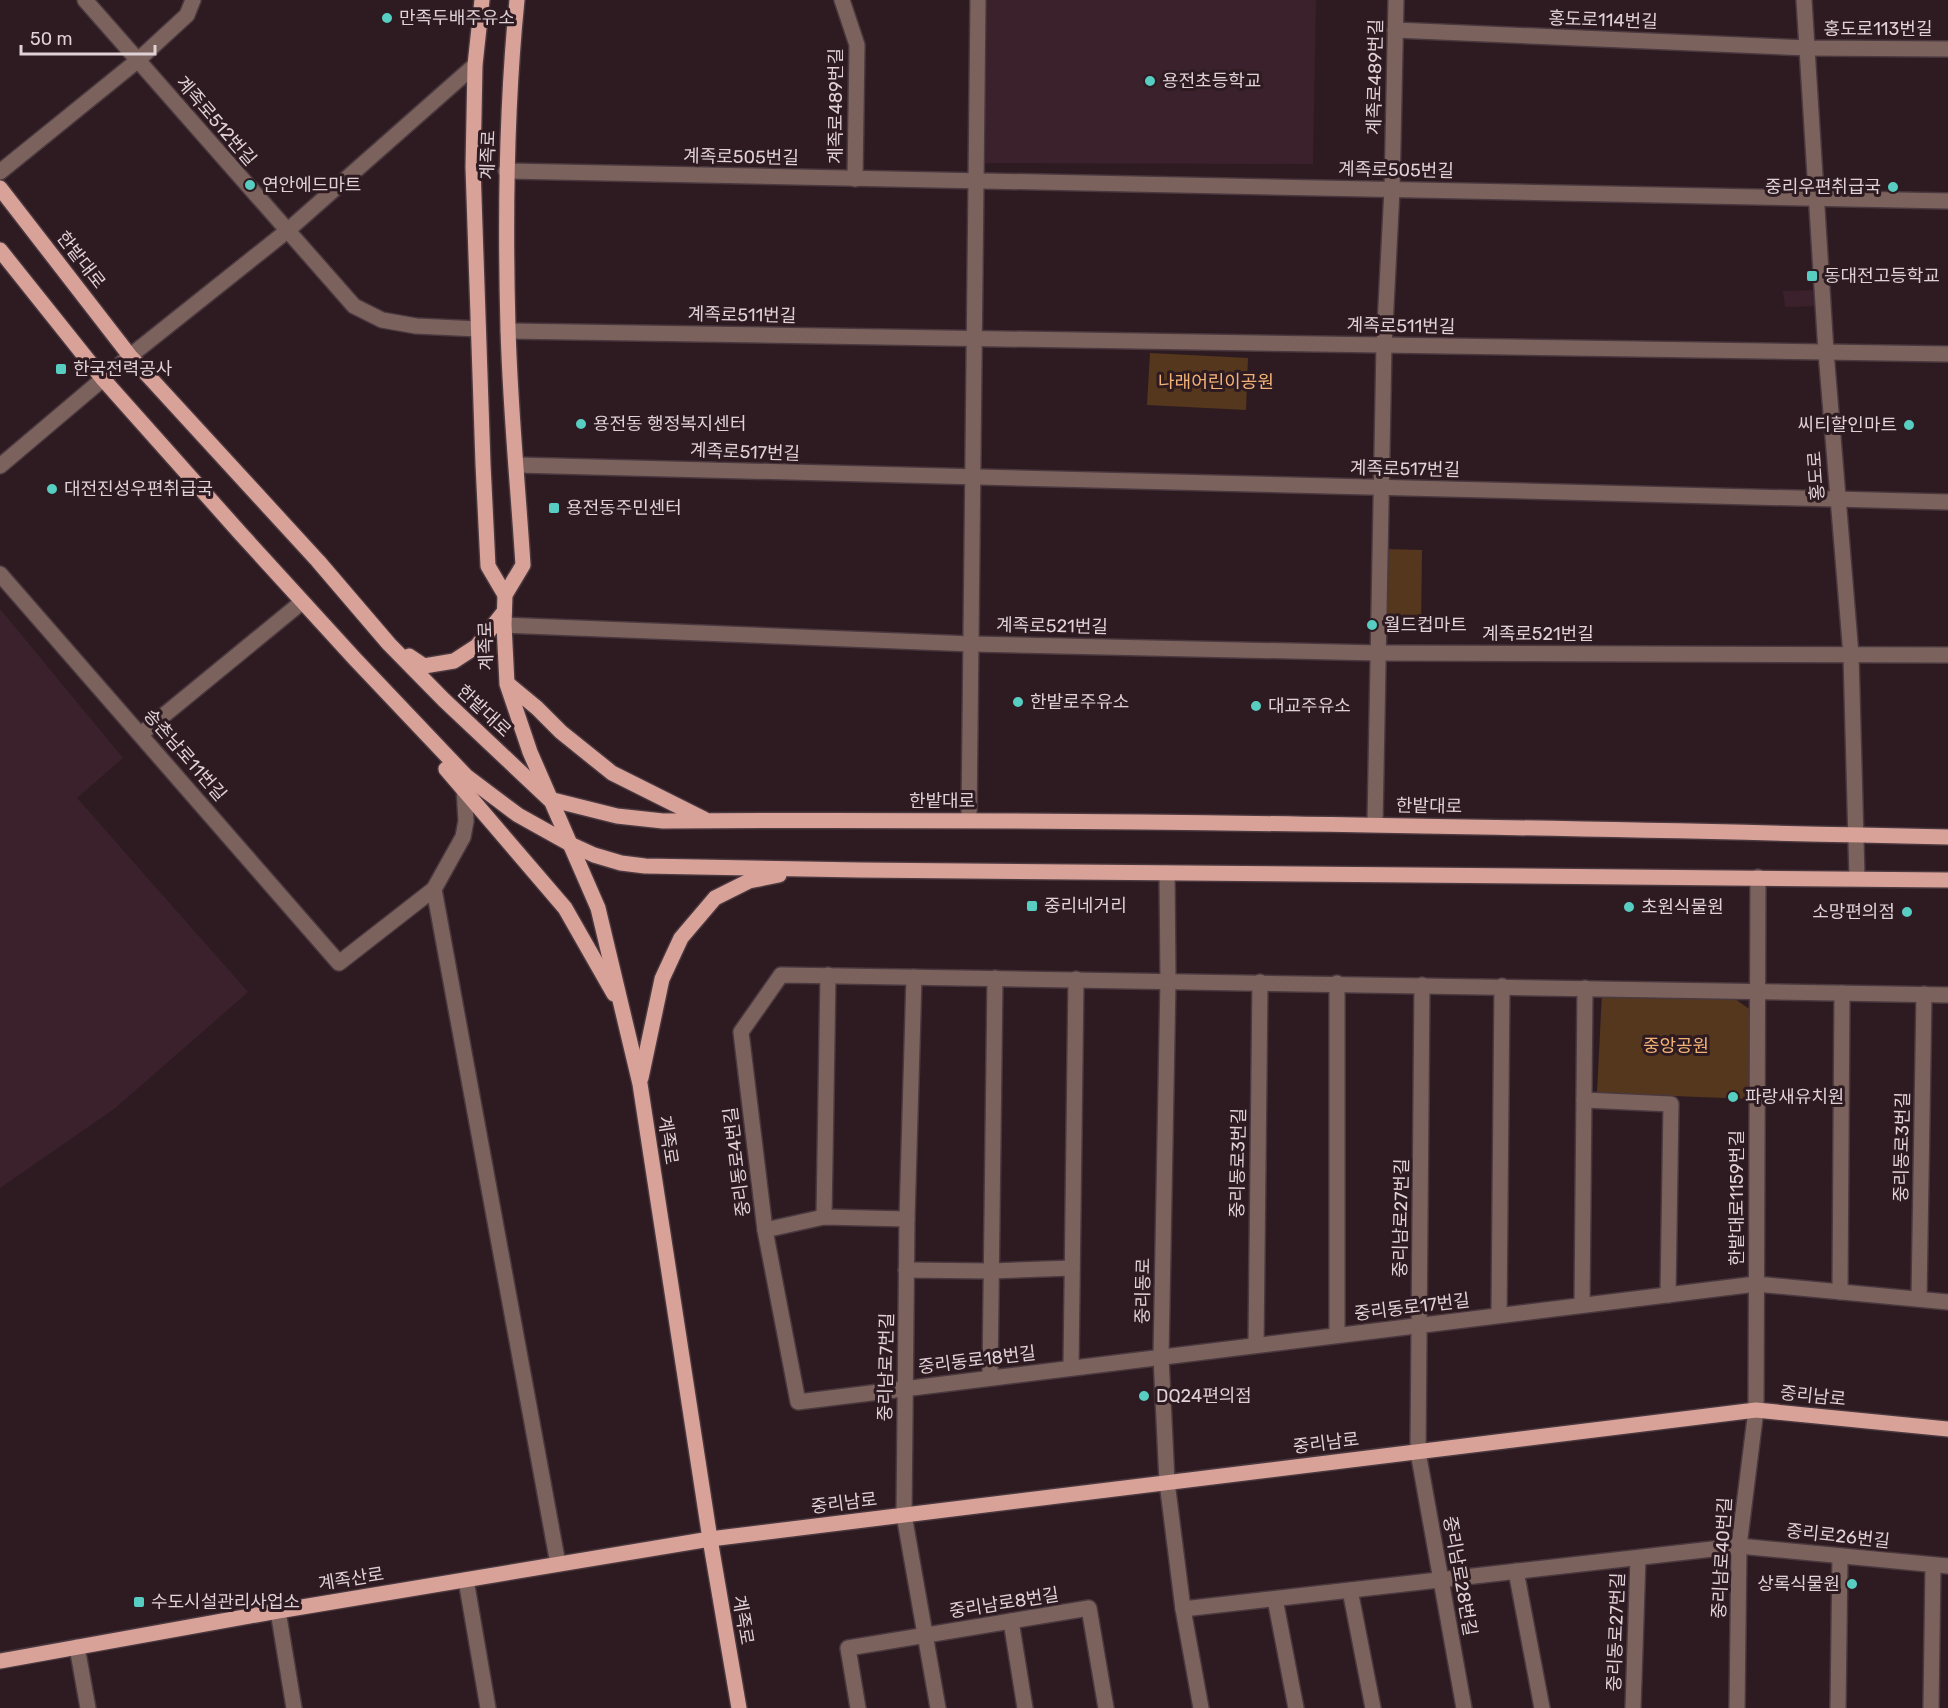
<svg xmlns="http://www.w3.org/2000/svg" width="1948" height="1708" viewBox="0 0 1948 1708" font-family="Rubik,'Noto Sans KR',sans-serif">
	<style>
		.built { fill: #3b212b }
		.green { fill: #54371c }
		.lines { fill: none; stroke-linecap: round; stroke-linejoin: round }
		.minor-casing { stroke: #4a383f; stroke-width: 18 }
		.major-casing { stroke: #4a383f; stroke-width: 18 }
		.minor { stroke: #7c625d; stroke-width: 15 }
		.major { stroke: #d8a299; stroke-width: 15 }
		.poi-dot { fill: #57cec1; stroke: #2e1b22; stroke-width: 2 }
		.labels { text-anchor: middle; stroke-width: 6; stroke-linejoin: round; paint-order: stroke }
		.poi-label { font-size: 18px; fill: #dfd1d6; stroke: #2e1b22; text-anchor: start }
		.street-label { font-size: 18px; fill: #dfd1d6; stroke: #2e1b22 }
		.park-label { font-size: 18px; fill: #f2b276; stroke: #2e1b22 }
	</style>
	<rect width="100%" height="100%" fill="#2e1b22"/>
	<g class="built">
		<polygon points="987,0 1316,0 1313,164 985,163"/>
		<polygon points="1819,290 1820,306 1785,307 1783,291"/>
		<polygon points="0,609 123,758 77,798 248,992 114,1109 0,1188"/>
	</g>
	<g class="green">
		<polygon points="1150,353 1248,358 1246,410 1147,405"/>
		<polygon points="1386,549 1422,550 1421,628 1386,628"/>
		<polygon points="1602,993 1735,999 1755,1013 1751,1099 1597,1093"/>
	</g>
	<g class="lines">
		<defs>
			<g id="minor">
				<polyline points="85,0 354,306 382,320 416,326 478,329"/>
				<polyline points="842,0 857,45 855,179"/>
				<polyline points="1804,0 1826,352 1851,655 1857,878"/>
				<polyline points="1395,30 1808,48 1948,49"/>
				<polyline points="506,171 1948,201"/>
				<polyline points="0,172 137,61 187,15 193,0"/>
				<polyline points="508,331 1948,354"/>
				<polyline points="517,465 1948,502"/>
				<polyline points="0,466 130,356 287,231 475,65"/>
				<polyline points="0,574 339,963 434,889 558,1564"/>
				<polyline points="504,625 972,644 1379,653 1948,655"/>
				<polyline points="141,734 302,602"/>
				<polyline points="969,820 978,0"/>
				<polyline points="1375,824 1384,345 1392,190 1396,0"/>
				<polyline points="1167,873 1168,980 1161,1357 1167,1482 1183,1609 1201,1708"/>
				<polyline points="434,889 463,837 466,821 464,788"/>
				<polyline points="914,977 907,1219 904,1515 938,1708"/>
				<polyline points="1337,983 1337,1335"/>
				<polyline points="1422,985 1418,1452 1464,1708"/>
				<polyline points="1948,995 781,975 741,1032 765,1230 798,1402 1756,1284 1948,1302"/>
				<polyline points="1584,1100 1671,1104 1668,1295"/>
				<polyline points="824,1217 828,975"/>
				<polyline points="765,1230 824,1217 907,1219"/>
				<polyline points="906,1270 991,1271 1072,1268"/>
				<polyline points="1840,1292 1842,993"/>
				<polyline points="1919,1299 1924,994"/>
				<polyline points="1582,1305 1585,988"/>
				<polyline points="1499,1315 1502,986"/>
				<polyline points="1256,1345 1260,982"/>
				<polyline points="1071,1368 1076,979"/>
				<polyline points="990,1378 995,978"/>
				<polyline points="1516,1571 1542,1708"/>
				<polyline points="466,1580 488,1708"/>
				<polyline points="1350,1590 1373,1708"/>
				<polyline points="1275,1599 1296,1708"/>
				<polyline points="1183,1609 1739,1546 1948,1566"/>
				<polyline points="278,1611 294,1708"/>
				<polyline points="1011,1621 1025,1708"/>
				<polyline points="77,1647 88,1708"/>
				<polyline points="858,1708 848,1648 1089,1608 1106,1708"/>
				<polyline points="1633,1708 1638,1558"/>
				<polyline points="1737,1708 1739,1546 1756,1410 1758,877"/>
				<polyline points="1838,1708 1840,1556"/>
				<polyline points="1931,1708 1933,1565"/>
			</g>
			<g id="major">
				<polyline points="482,0 475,65 473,167 483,464 488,566 505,595"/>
				<path d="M 517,0 C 506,109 505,219 508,328 C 510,407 518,486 523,565 L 505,595 L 504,625 L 507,684 L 530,752 L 598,908 L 640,1084 L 710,1539 L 739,1708"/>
				<path d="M 0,188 L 130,356 L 318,561 L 389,644 L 444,700 L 549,799 L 617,816 L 663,821 C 1091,818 1520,827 1948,837"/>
				<polyline points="0,250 103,379 241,534 355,659 466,776 518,815 570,844 594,855 621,863 645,866 860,870 1948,880"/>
				<polyline points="409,656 424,666 454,661 477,646 504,612"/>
				<polyline points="508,684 537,708 561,732 612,773 704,819"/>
				<polyline points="446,769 565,908 614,994"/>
				<polyline points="641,1078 662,979 681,938 715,898 749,881 779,875"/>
				<polyline points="0,1661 278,1611 710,1539 1756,1410 1948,1429"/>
			</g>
		</defs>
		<use href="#minor" class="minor-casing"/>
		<use href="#major" class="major-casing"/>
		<use href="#minor" class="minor"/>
		<use href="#major" class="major"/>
	</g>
	<g class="poi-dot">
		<circle cx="387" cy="18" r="6"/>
		<circle cx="1150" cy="81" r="6"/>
		<circle cx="250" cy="185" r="6"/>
		<circle cx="1893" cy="187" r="6"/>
		<rect x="1806" y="270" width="12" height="12" rx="3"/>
		<rect x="55" y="363" width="12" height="12" rx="3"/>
		<circle cx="581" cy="424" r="6"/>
		<circle cx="1909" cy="425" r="6"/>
		<circle cx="52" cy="489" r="6"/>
		<rect x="548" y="502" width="12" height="12" rx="3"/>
		<circle cx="1372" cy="625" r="6"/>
		<circle cx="1018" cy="702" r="6"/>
		<circle cx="1256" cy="706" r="6"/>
		<rect x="1026" y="900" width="12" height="12" rx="3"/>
		<circle cx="1629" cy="907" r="6"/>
		<circle cx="1907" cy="912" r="6"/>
		<circle cx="1733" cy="1097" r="6"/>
		<circle cx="1144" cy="1396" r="6"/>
		<circle cx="1852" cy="1584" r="6"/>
		<rect x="133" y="1596" width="12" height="12" rx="3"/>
	</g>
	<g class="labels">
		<g class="poi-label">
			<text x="399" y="24">만족두배주유소</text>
			<text x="1162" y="87">용전초등학교</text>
			<text x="262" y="191">연안에드마트</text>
			<text x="1881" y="193" text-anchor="end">중리우편취급국</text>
			<text x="1824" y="282">동대전고등학교</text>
			<text x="73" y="375">한국전력공사</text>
			<text x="593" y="430">용전동 행정복지센터</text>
			<text x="1897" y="431" text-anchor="end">씨티할인마트</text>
			<text x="64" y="495">대전진성우편취급국</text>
			<text x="566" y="514">용전동주민센터</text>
			<text x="1384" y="631">월드컵마트</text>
			<text x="1030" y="708">한밭로주유소</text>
			<text x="1268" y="712">대교주유소</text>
			<text x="1044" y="912">중리네거리</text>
			<text x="1641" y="913">초원식물원</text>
			<text x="1895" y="918" text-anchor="end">소망편의점</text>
			<text x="1745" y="1103">파랑새유치원</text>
			<text x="1156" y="1402">DQ24편의점</text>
			<text x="1840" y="1590" text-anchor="end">상록식물원</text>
			<text x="151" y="1608">수도시설관리사업소</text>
		</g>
		<g class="street-label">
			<text transform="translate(1603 20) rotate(2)" y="6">홍도로114번길</text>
			<text x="1878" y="35">홍도로113번길</text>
			<text transform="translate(1375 77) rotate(-89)" y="6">계족로489번길</text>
			<text transform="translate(836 106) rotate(-90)" y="6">계족로489번길</text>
			<text transform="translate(216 121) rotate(49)" y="6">계족로512번길</text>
			<text transform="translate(488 155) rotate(-88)" y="6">계족로</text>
			<text transform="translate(741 157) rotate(1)" y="6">계족로505번길</text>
			<text transform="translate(1396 170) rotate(1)" y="6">계족로505번길</text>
			<text transform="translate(81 260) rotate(52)" y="6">한밭대로</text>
			<text transform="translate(742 315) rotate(1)" y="6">계족로511번길</text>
			<text transform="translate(1401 326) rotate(1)" y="6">계족로511번길</text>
			<text transform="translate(745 452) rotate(2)" y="6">계족로517번길</text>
			<text transform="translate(1405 469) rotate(1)" y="6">계족로517번길</text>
			<text transform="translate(1816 476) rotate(-94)" y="6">홍도로</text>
			<text transform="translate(1052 626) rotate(1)" y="6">계족로521번길</text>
			<text x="1538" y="640">계족로521번길</text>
			<text transform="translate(486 646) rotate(-92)" y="6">계족로</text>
			<text transform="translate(484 711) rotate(43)" y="6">한밭대로</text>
			<text transform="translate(185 755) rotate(49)" y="6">송촌남로11번길</text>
			<text x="942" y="807">한밭대로</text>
			<text transform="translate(1429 806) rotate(1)" y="6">한밭대로</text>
			<text transform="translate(668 1140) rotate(81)" y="6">계족로</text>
			<text transform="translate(1902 1147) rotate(-89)" y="6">중리동로3번길</text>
			<text transform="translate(737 1162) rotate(-97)" y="6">중리동로4번길</text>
			<text transform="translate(1238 1163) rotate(-89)" y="6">중리동로3번길</text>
			<text transform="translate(1737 1198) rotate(-90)" y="6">한밭대로1159번길</text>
			<text transform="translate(1401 1218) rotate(-89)" y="6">중리남로27번길</text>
			<text transform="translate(1143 1291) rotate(-89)" y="6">중리동로</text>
			<text transform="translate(1412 1307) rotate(-7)" y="6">중리동로17번길</text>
			<text transform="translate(977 1360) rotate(-7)" y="6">중리동로18번길</text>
			<text transform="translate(886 1367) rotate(-89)" y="6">중리남로7번길</text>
			<text transform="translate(1813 1396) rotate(6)" y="6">중리남로</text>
			<text transform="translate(1326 1443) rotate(-7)" y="6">중리남로</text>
			<text transform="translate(844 1503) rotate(-7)" y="6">중리남로</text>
			<text transform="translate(1838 1536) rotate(6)" y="6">중리로26번길</text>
			<text transform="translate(1722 1558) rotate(-87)" y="6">중리남로40번길</text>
			<text transform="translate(1460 1576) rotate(80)" y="6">중리남로28번길</text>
			<text transform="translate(351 1579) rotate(-9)" y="6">계족산로</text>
			<text transform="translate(1004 1603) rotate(-9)" y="6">중리남로8번길</text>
			<text transform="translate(743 1620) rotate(80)" y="6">계족로</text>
			<text transform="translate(1616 1632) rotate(-88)" y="6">중리동로27번길</text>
		</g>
		<g class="park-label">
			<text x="1216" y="388">나래어린이공원</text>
			<text x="1676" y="1052">중앙공원</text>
		</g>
	</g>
	<path d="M21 45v9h134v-9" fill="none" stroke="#dfd1d6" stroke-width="3"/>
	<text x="30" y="45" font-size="18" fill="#dfd1d6" stroke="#2e1b22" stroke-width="4.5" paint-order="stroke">50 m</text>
</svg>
